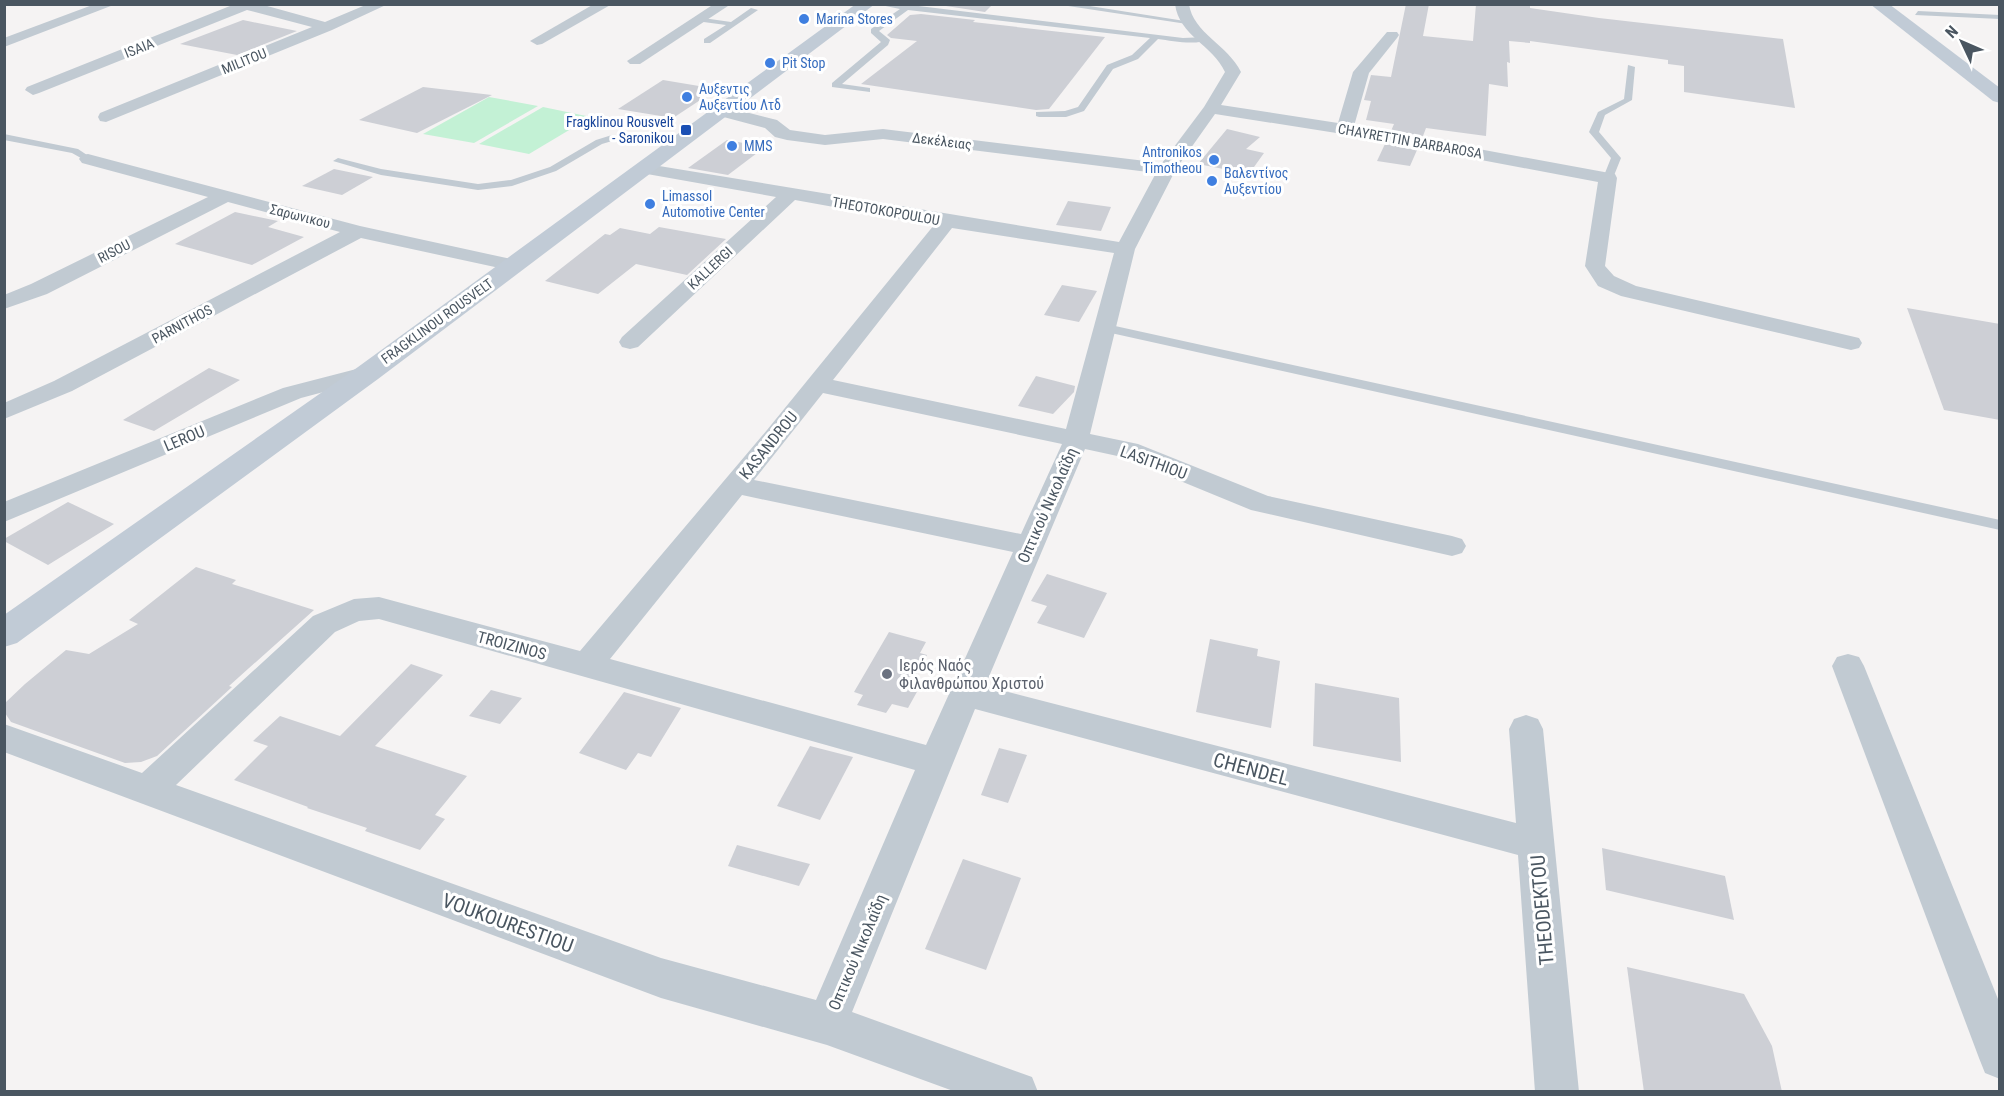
<svg xmlns="http://www.w3.org/2000/svg" width="2004" height="1096" viewBox="0 0 2004 1096" font-family="'Roboto Condensed',sans-serif">
	<style>
		.green { fill: #c3f1d5 }
		.building { fill: #cdcfd5 }
		.lines { fill: none; stroke-linecap: round; stroke-linejoin: round }
		.lane { fill: #c1cad2; fill-rule: evenodd }
		.street { fill: #c1cad2; fill-rule: evenodd }
		.secondary { fill: #c1cbd6; fill-rule: evenodd }
		.shop-dot { fill: #3f7fe0; stroke: #fff; stroke-width: 2 }
		.transit-dot { fill: #1a4fb4; stroke: #fff; stroke-width: 2 }
		.worship-dot { fill: #6b7280; stroke: #fff; stroke-width: 2 }
		.labels { text-anchor: middle; stroke-width: 6; stroke-linejoin: round; paint-order: stroke }
		.far-shop-label { font-size: 14px; fill: #366cbe; stroke: #fff; text-anchor: start }
		.far-street-label { font-size: 14px; fill: #4a5661; stroke: #fff }
		.far-transit-label { font-size: 14px; fill: #164399; stroke: #fff; text-anchor: end }
		.street-label { font-size: 16px; fill: #4a5661; stroke: #fff }
		.worship-label { font-size: 16px; fill: #5b616d; stroke: #fff; text-anchor: start }
		.near-street-label { font-size: 20px; fill: #4a5661; stroke: #fff }
	</style>
	<rect width="100%" height="100%" fill="#f5f3f3"/>
	<g class="green">
		<polygon points="489,97 538,106 474,143 423,134"/>
		<polygon points="543,107 591,117 529,154 479,144"/>
	</g>
	<g class="building">
		<polygon points="933,4 993,4 985,12"/>
		<polygon points="1406,4 1429,4 1423,36 1473,41 1476,4 1530,4 1530,8 1599,18 1783,39 1795,108 1684,92 1684,66 1668,64 1668,60 1530,41 1530,43 1509,41 1510,63 1507,62 1508,87 1489,84 1486,136 1426,128 1423,136 1391,131 1394,124 1366,120 1371,101 1364,100 1371,75 1391,77"/>
		<polygon points="921,14 975,20 973,22 1105,37 1049,109 1036,110 861,84 917,41 891,38 887,35 910,15"/>
		<polygon points="243,20 297,31 237,55 180,44"/>
		<polygon points="663,80 717,89 673,118 618,109"/>
		<polygon points="423,87 492,95 417,133 359,120"/>
		<polygon points="1227,129 1260,137 1246,149 1264,153 1249,174 1198,164"/>
		<polygon points="727,140 765,147 728,175 688,168"/>
		<polygon points="1385,144 1417,150 1410,166 1377,161"/>
		<polygon points="334,169 373,177 342,195 302,186"/>
		<polygon points="1068,201 1111,207 1101,231 1056,225"/>
		<polygon points="235,212 278,221 268,227 304,237 252,265 175,244"/>
		<polygon points="659,227 726,239 687,275 636,264 598,294 545,281 605,234 610,235 620,228 650,234"/>
		<polygon points="1062,285 1097,291 1079,322 1044,315"/>
		<polygon points="1907,308 2000,324 2000,420 1944,410"/>
		<polygon points="209,368 240,380 154,431 123,420"/>
		<polygon points="1036,376 1075,386 1074,392 1053,414 1018,406"/>
		<polygon points="68,502 114,524 48,565 4,541 4,539"/>
		<polygon points="196,567 236,580 232,584 314,610 229,686 232,687 157,756 141,762 125,763 11,722 5,713 5,703 25,684 66,650 89,654 138,624 129,620"/>
		<polygon points="1047,574 1107,593 1084,638 1037,623 1047,606 1031,601"/>
		<polygon points="889,632 926,642 920,653 927,655 914,679 923,681 908,708 892,704 886,713 857,705 863,695 854,692"/>
		<polygon points="1210,639 1258,649 1257,656 1280,661 1271,728 1196,712"/>
		<polygon points="411,664 443,675 375,746 467,776 435,815 445,819 420,850 365,831 367,828 307,808 308,807 234,780 268,746 253,741 280,716 340,736"/>
		<polygon points="1315,683 1399,698 1401,762 1313,746"/>
		<polygon points="491,690 522,698 500,724 469,716"/>
		<polygon points="624,692 681,708 651,757 638,753 626,770 579,753"/>
		<polygon points="810,746 853,757 820,820 777,806"/>
		<polygon points="999,748 1027,755 1008,803 981,795"/>
		<polygon points="737,845 810,864 799,886 728,866"/>
		<polygon points="1602,848 1725,876 1734,920 1606,890"/>
		<polygon points="963,859 1021,878 986,970 925,949"/>
		<polygon points="1627,967 1744,994 1772,1046 1782,1092 1644,1092"/>
	</g>
	<g class="lines">
		<g class="lane">
			<path d="M 876,4 L 902,4 L 1183,38 L 1206,37 L 1210,39 C 1196,46 1173,41 1158,39 L 1138,59 L 1113,69 L 1084,111 L 1066,117 L 1039,117 L 1036,116 L 1036,112 L 1065,111 L 1078,107 L 1107,65 L 1132,55 L 1150,38 L 908,10 L 879,31 L 890,40 L 888,45 L 842,84 L 870,88 L 870,92 L 832,87 L 832,83 L 881,42 L 871,33 L 871,29 L 900,9 Z"/>
			<polygon points="1055,4 1077,4 1191,22 1187,24"/>
			<polygon points="751,8 758,10 710,43 704,43 704,39 726,25 696,21 696,17 731,22"/>
			<polygon points="1918,11 2000,15 2000,19 1915,15"/>
			<polygon points="1628,65 1635,67 1632,100 1605,115 1599,132 1621,158 1613,178 1608,181 1603,178 1611,158 1589,132 1598,112 1624,99"/>
			<polygon points="4,134 78,149 93,159 88,162 72,153 4,140"/>
			<polygon points="612,135 678,142 683,145 678,148 612,141 602,144 556,171 512,186 478,190 381,175 333,161 338,158 381,169 478,184 511,180 550,167 596,140"/>
			<polygon points="1106,324 2000,520 2000,530 1102,331 1100,328"/>
		</g>
		<g class="street">
			<polygon points="95,4 116,4 4,47 4,38"/>
			<polygon points="235,4 260,4 325,22 368,4 388,4 332,30 106,122 100,121 98,117 100,113 312,27 247,10 39,93 33,95 25,90 27,87"/>
			<polygon points="594,4 612,4 542,44 537,45 530,41"/>
			<polygon points="714,4 731,4 640,64 630,64 627,61"/>
			<path d="M 1175,4 L 1189,4 C 1193,33 1228,45 1241,72 L 1221,105 L 1338,123 L 1353,72 L 1387,32 L 1397,32 L 1399,35 L 1397,38 L 1369,73 L 1354,126 L 1615,174 L 1617,178 L 1605,266 L 1614,276 L 1636,286 L 1859,338 L 1862,343 L 1859,348 L 1851,350 L 1621,296 L 1598,286 L 1585,266 L 1598,182 L 1349,135 L 1215,114 L 1176,169 L 1135,249 L 1090,434 L 1138,444 L 1268,496 L 1452,536 L 1462,539 L 1466,546 L 1462,553 L 1452,556 L 1251,510 L 1122,457 L 1085,449 L 985,686 L 1516,823 L 1509,729 L 1514,719 L 1526,715 L 1538,719 L 1543,729 L 1579,1092 L 1535,1092 L 1518,855 L 975,709 L 852,1012 L 1032,1077 L 1038,1092 L 956,1092 L 827,1045 L 661,998 L 4,752 L 4,724 L 142,773 L 313,616 L 354,599 L 379,597 L 580,651 L 767,430 L 934,225 L 795,200 L 638,347 L 630,349 L 622,347 L 619,342 L 622,337 L 776,197 L 647,174 L 641,173 L 638,169 L 641,165 L 647,164 L 1119,242 L 1156,173 L 883,139 L 825,145 L 787,140 L 775,137 L 765,128 L 716,115 L 714,111 L 722,106 L 777,120 L 790,130 L 825,135 L 883,129 L 1162,163 L 1204,107 L 1225,72 C 1213,45 1179,36 1175,4 ZM 952,228 L 1114,253 L 1066,429 L 833,380 ZM 823,393 L 1062,444 L 1021,534 L 754,480 ZM 742,495 L 1013,552 L 926,745 L 610,659 ZM 379,619 L 915,770 L 816,1000 L 661,958 L 176,785 L 335,632 L 359,621 Z"/>
			<polygon points="88,154 360,226 520,261 523,265 520,269 513,271 361,238 72,391 4,419 4,403 54,381 340,232 228,202 47,294 4,309 4,295 31,284 208,197 82,163 79,159 82,155"/>
			<polygon points="368,366 376,368 380,373 376,378 301,398 4,522 4,502 283,388"/>
			<polygon points="1848,654 1859,657 1864,666 2000,1004 2000,1079 1985,1073 1979,1058 1832,666 1837,657"/>
		</g>
		<g class="secondary">
			<polygon points="856,4 875,4 378,379 17,643 4,647 4,615 358,367"/>
			<polygon points="1870,4 1889,4 2000,88 2000,103 1993,101"/>
		</g>
	</g>
	<g class="shop-dot">
		<circle cx="804" cy="19" r="6"/>
		<circle cx="770" cy="63" r="6"/>
		<circle cx="687" cy="97" r="6"/>
		<circle cx="732" cy="146" r="6"/>
		<circle cx="1214" cy="160" r="6"/>
		<circle cx="1212" cy="181" r="6"/>
		<circle cx="650" cy="204" r="6"/>
	</g>
	<rect class="transit-dot" x="680" y="124" width="12" height="12" rx="3"/>
	<circle class="worship-dot" cx="887" cy="674" r="6"/>
	<g class="labels">
		<g class="far-shop-label">
			<text x="816" y="24">Marina Stores</text>
			<text x="782" y="68">Pit Stop</text>
			<text x="699" y="94">Αυξεντις<tspan x="699" dy="16">Αυξεντίου Λτδ</tspan></text>
			<text x="744" y="151">MMS</text>
			<text x="1202" y="157" text-anchor="end">Antronikos<tspan x="1202" dy="16">Timotheou</tspan></text>
			<text x="1224" y="178">Βαλεντίνος<tspan x="1224" dy="16">Αυξεντίου</tspan></text>
			<text x="662" y="201">Limassol<tspan x="662" dy="16">Automotive Center</tspan></text>
		</g>
		<g class="far-street-label">
			<text transform="translate(139 48) rotate(-22)" y="5">ISAIA</text>
			<text transform="translate(244 61) rotate(-22)" y="5">MILITOU</text>
			<text transform="translate(942 141) rotate(7)" y="5">Δεκέλειας</text>
			<text transform="translate(1410 141) rotate(10)" y="5">CHAYRETTIN BARBAROSA</text>
			<text transform="translate(886 211) rotate(10)" y="5">THEOTOKOPOULOU</text>
			<text transform="translate(300 216) rotate(14)" y="5">Σαρωνικου</text>
			<text transform="translate(114 251) rotate(-27)" y="5">RISOU</text>
			<text transform="translate(710 268) rotate(-43)" y="5">KALLERGI</text>
			<text transform="translate(437 321) rotate(-36)" y="5">FRAGKLINOU ROUSVELT</text>
			<text transform="translate(182 324) rotate(-28)" y="5">PARNITHOS</text>
		</g>
		<g class="far-transit-label">
			<text x="674" y="127">Fragklinou Rousvelt<tspan x="674" dy="16">- Saronikou</tspan></text>
		</g>
		<g class="street-label">
			<text transform="translate(184 438) rotate(-23)" y="6">LEROU</text>
			<text transform="translate(768 445) rotate(-51)" y="6">KASANDROU</text>
			<text transform="translate(1154 462) rotate(20)" y="6">LASITHIOU</text>
			<text transform="translate(1047 505) rotate(-66)" y="6">Οπτικού Νικολαΐδη</text>
			<text transform="translate(512 645) rotate(15)" y="6">TROIZINOS</text>
			<text transform="translate(857 952) rotate(-67)" y="6">Οπτικού Νικολαΐδη</text>
		</g>
		<g class="worship-label">
			<text x="899" y="671">Ιερός Ναός<tspan x="899" dy="18">Φιλανθρώπου Χριστού</tspan></text>
		</g>
		<g class="near-street-label">
			<text transform="translate(1251 769) rotate(15)" y="7">CHENDEL</text>
			<text transform="translate(1542 910) rotate(-95)" y="7">THEODEKTOU</text>
			<text transform="translate(508 923) rotate(20)" y="7">VOUKOURESTIOU</text>
		</g>
	</g>
	<rect width="2004" height="1096" fill="none" stroke="#4a5661" stroke-width="12"/>
	<g transform="translate(1962 42) rotate(314)" stroke="#ffffff" stroke-width="4.5" paint-order="stroke">
	<path d="M0-4.5L10 22L0 15L-10 22Z" fill="#4a5661"/>
	<text y="-9" font-size="16" font-weight="bold" text-anchor="middle" fill="#4a5661">N</text>
	</g>
</svg>
